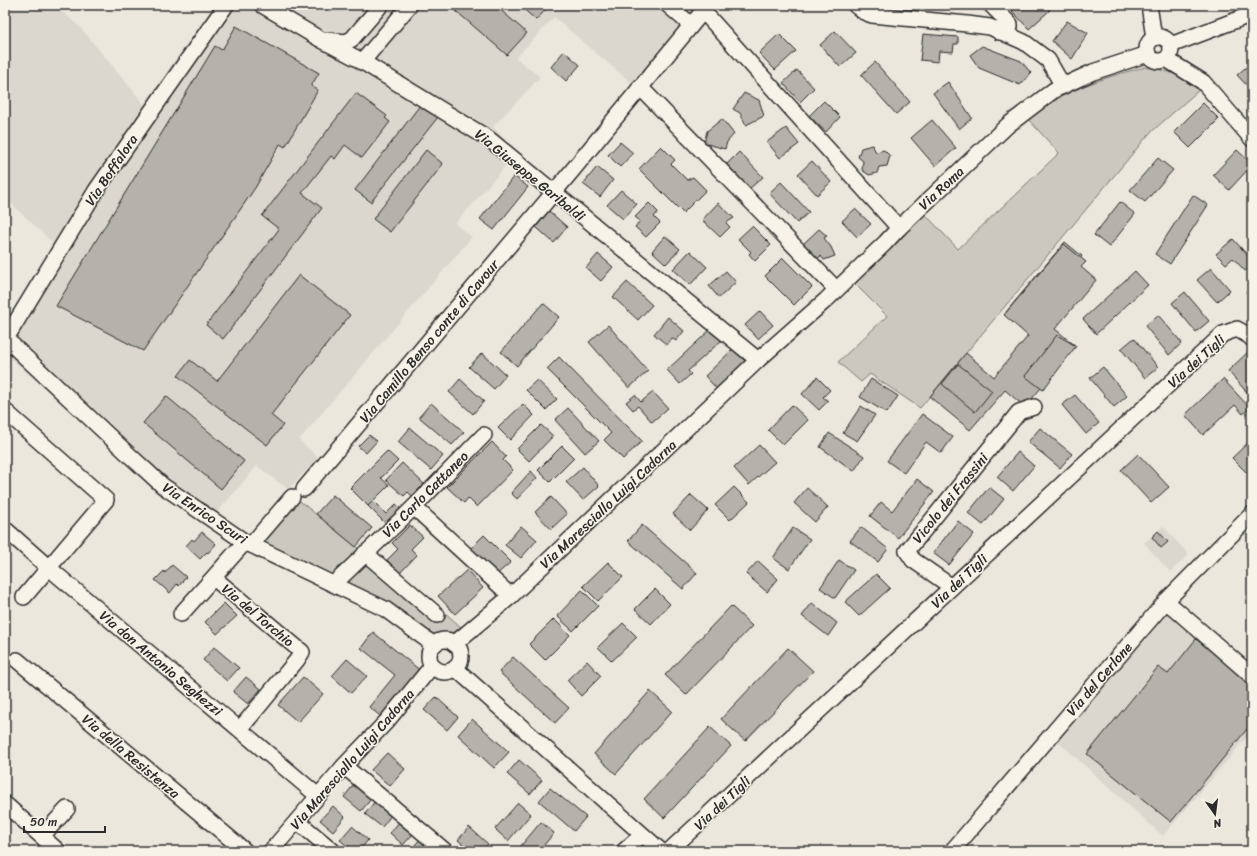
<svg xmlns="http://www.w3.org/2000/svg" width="1257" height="856" viewBox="0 0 1257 856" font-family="Sriracha,sans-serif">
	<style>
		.built { fill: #dbd7ce }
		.green { fill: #cbc8bf; stroke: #7b7a75 }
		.building { fill: #b5b2ab; stroke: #2b2b2b }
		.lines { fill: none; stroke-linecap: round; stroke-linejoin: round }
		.minor-casing { stroke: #2b2b2b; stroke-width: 18 }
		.minor { stroke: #f7f3e8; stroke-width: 15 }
		.labels { text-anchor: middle; stroke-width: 3; stroke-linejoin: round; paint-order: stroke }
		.street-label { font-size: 14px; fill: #2b2b2b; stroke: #f7f3e8 }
	</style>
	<rect width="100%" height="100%" fill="#ebe7dd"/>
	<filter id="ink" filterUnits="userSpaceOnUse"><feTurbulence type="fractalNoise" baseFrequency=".025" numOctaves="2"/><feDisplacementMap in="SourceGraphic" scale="8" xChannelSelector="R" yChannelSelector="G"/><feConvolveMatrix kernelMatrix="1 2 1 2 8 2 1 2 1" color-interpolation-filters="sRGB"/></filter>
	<g filter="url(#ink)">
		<g class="built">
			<polygon points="5,5 54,5 80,27 144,104 214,5 722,5 643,93 554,17 516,58 540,77 493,127 517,153 455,224 472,237 299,440 319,458 288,489 257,466 208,523 155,487 7,355 52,242 5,198"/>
			<polygon points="1163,526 1189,555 1170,572 1144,543"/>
			<polygon points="1166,609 1252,682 1252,731 1163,836 1054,738"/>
		</g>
		<g class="green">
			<path d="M 1145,67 L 1166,71 L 1186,78 L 1199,90 L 1149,134 L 920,408 L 870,374 L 861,382 L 838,362 L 887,316 L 854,283 L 925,214 L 958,249 L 1059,153 L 1028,119 C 1040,111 1052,101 1065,95 C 1090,82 1117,74 1145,67 Z"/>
			<path d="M 296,498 L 360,550 L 443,611 L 461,627 C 446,639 442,640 425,633 L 257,542 Z"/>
		</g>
		<g class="building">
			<polygon points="449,5 495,5 527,33 507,55"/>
			<polygon points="519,5 550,5 536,20"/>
			<polygon points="1018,5 1045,5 1050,10 1029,29 1012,11"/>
			<polygon points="1067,21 1088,33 1072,59 1052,41"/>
			<polygon points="236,26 319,73 311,86 318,90 285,147 280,144 255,188 143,351 56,306 215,46 222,50"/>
			<polygon points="835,31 856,53 840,67 820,45"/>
			<polygon points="779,34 796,51 775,70 759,53"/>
			<polygon points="923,34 958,37 958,44 954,44 953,52 939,51 938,62 920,60"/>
			<polygon points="982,46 1021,61 1031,73 1020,85 979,68 970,55"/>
			<polygon points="564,51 580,65 566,81 551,67"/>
			<polygon points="875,62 910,102 896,114 861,75"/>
			<polygon points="1252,62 1252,91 1237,75"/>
			<polygon points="797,70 814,88 800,102 783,83"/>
			<polygon points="948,82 972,118 959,129 933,93"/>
			<polygon points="356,93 387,116 385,118 390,122 362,158 345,145 335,159 331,156 302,193 322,208 223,339 206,325 279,229 262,216"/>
			<polygon points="744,93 759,100 764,116 746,125 740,113 733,109"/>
			<polygon points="824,101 840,117 826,132 809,116"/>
			<polygon points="1203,103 1219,119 1190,148 1174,132"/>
			<polygon points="421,104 438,117 371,202 355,190"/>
			<polygon points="722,119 734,134 727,142 725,149 704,143 707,131"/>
			<polygon points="932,120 956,148 935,166 911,138"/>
			<polygon points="786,128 799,144 780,158 767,142"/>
			<polygon points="620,142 633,153 620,167 608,155"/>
			<polygon points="872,145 876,152 884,150 890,156 887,166 879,167 877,173 869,175 862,170 863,161 858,157 861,148"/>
			<polygon points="661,146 675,160 671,164 687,180 693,177 706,190 683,213 639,169"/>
			<polygon points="426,150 443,164 390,232 373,219"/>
			<polygon points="1237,150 1252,164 1252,165 1229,190 1213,175"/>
			<polygon points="739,152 763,177 749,189 726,165"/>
			<polygon points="1158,158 1173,170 1145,202 1130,190"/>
			<polygon points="812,161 831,182 817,195 798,174"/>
			<polygon points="597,167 613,180 600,197 583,184"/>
			<polygon points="514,176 528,187 494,230 480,219"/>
			<polygon points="781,182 809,212 797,223 769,193"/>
			<polygon points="621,190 637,204 623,219 607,205"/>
			<polygon points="1193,195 1208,205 1170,264 1155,254"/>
			<polygon points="1120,202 1135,214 1109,247 1094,235"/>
			<polygon points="649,203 658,212 654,217 660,223 646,237 635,227 640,221 635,217"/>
			<polygon points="718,203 734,218 726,223 730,227 720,237 702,220"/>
			<polygon points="855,209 871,224 857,237 842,221"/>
			<polygon points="549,211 567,227 554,243 536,227"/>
			<polygon points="752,226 771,245 755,261 749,254 751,252 738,239"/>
			<polygon points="819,229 827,236 824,238 831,247 835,256 824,260 821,256 816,260 802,245"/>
			<polygon points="665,236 680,249 666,264 652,251"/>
			<polygon points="1233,239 1252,260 1252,265 1245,271 1233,258 1226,264 1216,254"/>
			<polygon points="1065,242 1082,256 1023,325 1006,312"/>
			<polygon points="1064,244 1086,262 1081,267 1096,280 1055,329 1076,346 1025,407 1005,390 970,430 930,397 966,353 994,377 1028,336 1004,315"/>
			<polygon points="690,251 707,267 690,285 673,269"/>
			<polygon points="598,254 613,267 601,281 586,268"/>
			<polygon points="783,258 812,287 794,305 765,276"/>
			<polygon points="1211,268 1230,290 1217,302 1197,280"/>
			<polygon points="726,271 736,282 719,298 709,286"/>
			<polygon points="1135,271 1148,285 1096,334 1083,319"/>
			<polygon points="299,275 350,315 271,415 283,425 267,445 178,376 190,360 217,381"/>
			<polygon points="627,282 652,305 638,320 613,297"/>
			<polygon points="1252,287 1252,300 1246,292"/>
			<polygon points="1185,292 1209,321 1196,332 1172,303"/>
			<polygon points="543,303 559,317 517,366 501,352"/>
			<polygon points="760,311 773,325 758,339 745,325"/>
			<polygon points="1158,315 1182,343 1169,355 1145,326"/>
			<polygon points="668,317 684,331 676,341 672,338 667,345 654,334"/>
			<polygon points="608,325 648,371 629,388 589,342"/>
			<polygon points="712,328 723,339 688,371 691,374 680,384 667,370"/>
			<polygon points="1057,335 1076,346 1043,390 1025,376"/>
			<polygon points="1134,338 1158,367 1145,378 1121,349"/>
			<polygon points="733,349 745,361 717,389 705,376"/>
			<polygon points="1249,351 1252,354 1252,398 1228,371"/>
			<polygon points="482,353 506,375 494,389 469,367"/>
			<polygon points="559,357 642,441 623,459 604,440 611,433 547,369"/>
			<polygon points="958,364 992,391 975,412 942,384"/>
			<polygon points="1103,367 1127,396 1114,407 1090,378"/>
			<polygon points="817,377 830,390 823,397 828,401 819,410 802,394"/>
			<polygon points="460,379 484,401 473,414 449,392"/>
			<polygon points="871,379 898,396 887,413 860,397"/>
			<polygon points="1223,379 1250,408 1243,414 1235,405 1203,435 1185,415"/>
			<polygon points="537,380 557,399 546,410 526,390"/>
			<polygon points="653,392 668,408 652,422 638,406 633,410 626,402 635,395 641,402"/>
			<polygon points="1075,395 1099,423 1086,434 1062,405"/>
			<polygon points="166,396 244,461 221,489 143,423"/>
			<polygon points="431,403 464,432 452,445 419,417"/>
			<polygon points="523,404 534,415 510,440 498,428"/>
			<polygon points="792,405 808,420 783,445 768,430"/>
			<polygon points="861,406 875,415 857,441 843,433"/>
			<polygon points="568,408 599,441 585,453 555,420"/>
			<polygon points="922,414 953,437 941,453 926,442 904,473 887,461"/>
			<polygon points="541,425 553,436 529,461 517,449"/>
			<polygon points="410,428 443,456 431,470 398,442"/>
			<polygon points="1040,428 1072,454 1060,468 1028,442"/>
			<polygon points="829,433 864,456 854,471 820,447"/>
			<polygon points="369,435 377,441 366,453 358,446"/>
			<polygon points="1252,439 1252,478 1232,458"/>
			<polygon points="492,442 506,457 503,460 513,470 477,507 468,498 464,503 447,487"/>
			<polygon points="759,445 775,462 749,485 734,468"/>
			<polygon points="562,446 574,458 550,482 538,470"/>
			<polygon points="387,451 398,461 381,478 389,485 368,506 350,488"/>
			<polygon points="1018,452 1034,466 1013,491 997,477"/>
			<polygon points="1138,454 1169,487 1151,503 1121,470"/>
			<polygon points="402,463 424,484 412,496 408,492 404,496 386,480"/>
			<polygon points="583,467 599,486 583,500 566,482"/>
			<polygon points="531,471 537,478 517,499 511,493"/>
			<polygon points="917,479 934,492 898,538 870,516 881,502 892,511"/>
			<polygon points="734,487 749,502 730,520 715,505"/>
			<polygon points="989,487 1004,499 983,525 968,513"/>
			<polygon points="807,488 828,507 815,522 794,503"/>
			<polygon points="333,495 372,528 356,547 316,514"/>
			<polygon points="691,495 708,510 690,530 673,514"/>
			<polygon points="551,497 567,514 551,529 535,512"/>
			<polygon points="373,501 386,514 396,504 404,512 389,527 368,506"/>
			<polygon points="958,521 974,534 949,565 933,553"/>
			<polygon points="410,525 423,537 411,549 417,555 400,573 387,560 398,549 392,543"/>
			<polygon points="642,525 697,573 683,589 628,541"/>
			<polygon points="521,526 537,540 521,558 505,545"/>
			<polygon points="861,527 888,549 878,562 850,541"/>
			<polygon points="793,528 810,539 789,569 773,558"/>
			<polygon points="1158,531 1168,542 1161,548 1152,537"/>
			<polygon points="202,532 216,544 208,553 207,552 200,559 186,546 192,539 194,541"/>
			<polygon points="484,535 511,562 496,575 470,549"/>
			<polygon points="839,560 854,570 835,598 820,588"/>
			<polygon points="758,561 778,579 767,592 746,574"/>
			<polygon points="608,562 623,577 598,601 583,586"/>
			<polygon points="172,565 186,577 179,586 177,584 170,593 155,580 164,571 165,573"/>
			<polygon points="467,570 483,588 455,614 438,596"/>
			<polygon points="876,574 890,588 859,616 845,602"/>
			<polygon points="655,589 670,604 651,624 635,609"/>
			<polygon points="582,590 598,606 573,631 557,616"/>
			<polygon points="224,603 237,616 217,634 205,622"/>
			<polygon points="812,603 837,623 828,636 802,616"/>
			<polygon points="731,606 752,626 686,695 665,675"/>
			<polygon points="554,619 570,635 545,660 529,644"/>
			<polygon points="623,623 637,637 612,661 598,647"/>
			<polygon points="373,632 422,672 384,719 369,707 395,675 361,648"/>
			<polygon points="1196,639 1252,684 1252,723 1171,822 1087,754 1158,667 1168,674"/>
			<polygon points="214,647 239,668 227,681 203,660"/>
			<polygon points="788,648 813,671 745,741 721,719"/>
			<polygon points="513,657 569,708 555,723 499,672"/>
			<polygon points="347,659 367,676 351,693 332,676"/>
			<polygon points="587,661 601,676 581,696 567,680"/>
			<polygon points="246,677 261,689 248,704 233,692"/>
			<polygon points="303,677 323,694 298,722 278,705"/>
			<polygon points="650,691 672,711 616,774 594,754"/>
			<polygon points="436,697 458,717 447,730 424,710"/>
			<polygon points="472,719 509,752 494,768 458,735"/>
			<polygon points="710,727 731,746 664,818 644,799"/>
			<polygon points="387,753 405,769 390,786 371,770"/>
			<polygon points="519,760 542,780 530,794 507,774"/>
			<polygon points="355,783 372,798 361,811 344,797"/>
			<polygon points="550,788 586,817 574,831 539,801"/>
			<polygon points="376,800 393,813 382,827 365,814"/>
			<polygon points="518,803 531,814 508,841 495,829"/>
			<polygon points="333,806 345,817 333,831 320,820"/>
			<polygon points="400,821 414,833 403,845 390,833"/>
			<polygon points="541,822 554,833 539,851 523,851 519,848"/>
			<polygon points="352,826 368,840 359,851 353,851 340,840"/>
			<polygon points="469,827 488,844 482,851 470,851 458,840"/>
			<polygon points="421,838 435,851 410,851"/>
		</g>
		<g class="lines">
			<defs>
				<g id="minor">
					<polyline points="262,5 320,39 358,59 489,139 758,360"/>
					<polyline points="668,5 691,25"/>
					<polyline points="855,5 864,12 872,15 967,24 990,27 1024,42 1048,60 1063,86"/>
					<polyline points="991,5 1010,24 1010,27 1008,31 999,32"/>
					<polyline points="1149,5 1154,38"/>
					<polyline points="703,11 899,228"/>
					<circle cx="1159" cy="49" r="12"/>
					<polyline points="326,40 346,42 352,39 381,5"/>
					<polyline points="1171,45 1252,14"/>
					<polyline points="1166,59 1203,82 1252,139"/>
					<polyline points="362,62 410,5"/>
					<polyline points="640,87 836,289"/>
					<polyline points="6,339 126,452 163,486 245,542 385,609 434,645"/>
					<polyline points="5,340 97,189 226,5"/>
					<polyline points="5,411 106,500 24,597"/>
					<polyline points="304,489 571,172 708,5"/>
					<polyline points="414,507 511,596"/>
					<polyline points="5,529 49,568 318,796"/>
					<polyline points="251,545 292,497"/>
					<polyline points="365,553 437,615"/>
					<polyline points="214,578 302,652 297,660 240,729"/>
					<polyline points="334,584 414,507 484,435"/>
					<polyline points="952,587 913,560 907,551 1019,412 1034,407"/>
					<polyline points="1166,601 1252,676"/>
					<polyline points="181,614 245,542"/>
					<circle cx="445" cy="656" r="16"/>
					<polyline points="454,644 511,596 758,360 826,300 885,243 899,228 1008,125 1054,90 1093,72 1148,54"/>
					<polyline points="17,660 245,851"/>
					<polyline points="455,668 661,851"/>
					<polyline points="344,766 445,851"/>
					<polyline points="5,804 58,851"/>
					<polyline points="297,821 333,851"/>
					<polyline points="42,836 67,809"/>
					<polyline points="271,851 344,766 387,721 432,666"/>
					<polyline points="624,851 642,835"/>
					<polyline points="669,851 1223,334 1237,329 1249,336 1252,339"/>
					<polyline points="952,851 1166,601 1252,514"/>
				</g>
			</defs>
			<use href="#minor" class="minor-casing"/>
			<use href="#minor" class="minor"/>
		</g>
	</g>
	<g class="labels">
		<g class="street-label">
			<text transform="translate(111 170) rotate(-56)" y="5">Via Boffalora</text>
			<text transform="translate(530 175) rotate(39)" y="5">Via Giuseppe Garibaldi</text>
			<text transform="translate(941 188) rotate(-43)" y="5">Via Roma</text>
			<text transform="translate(429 341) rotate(-50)" y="5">Via Camillo Benso conte di Cavour</text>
			<text transform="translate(1196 361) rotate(-42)" y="5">Via dei Tigli</text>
			<text transform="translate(425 494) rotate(-45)" y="5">Via Carlo Cattaneo</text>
			<text transform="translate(950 498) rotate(-51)" y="5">Vicolo dei Frassini</text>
			<text transform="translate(608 504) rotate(-43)" y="5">Via Maresciallo Luigi Cadorna</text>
			<text transform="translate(205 513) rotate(34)" y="5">Via Enrico Scuri</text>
			<text transform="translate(959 581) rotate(-43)" y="5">Via dei Tigli</text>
			<text transform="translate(258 615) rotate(40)" y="5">Via del Torchio</text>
			<text transform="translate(161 663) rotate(40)" y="5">Via don Antonio Seghezzi</text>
			<text transform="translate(1099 679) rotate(-49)" y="5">Via del Cerlone</text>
			<text transform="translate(131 756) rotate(40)" y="5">Via della Resistenza</text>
			<text transform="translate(352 759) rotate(-49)" y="5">Via Maresciallo Luigi Cadorna</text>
			<text transform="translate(722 803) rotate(-43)" y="5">Via dei Tigli</text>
		</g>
	</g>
	<rect width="1257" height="856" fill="none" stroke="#f7f3e8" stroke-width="20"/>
	<rect x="10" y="10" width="1237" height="836" fill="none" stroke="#2b2b2b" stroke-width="1.5" filter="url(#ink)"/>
	<g transform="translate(1215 814) rotate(166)" stroke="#f7f3e8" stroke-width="3" paint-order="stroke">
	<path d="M0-3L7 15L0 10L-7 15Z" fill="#2b2b2b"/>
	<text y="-6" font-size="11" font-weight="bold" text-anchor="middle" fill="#2b2b2b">N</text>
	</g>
	<path d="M24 826v6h81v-6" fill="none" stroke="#2b2b2b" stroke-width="2"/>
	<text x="30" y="826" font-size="12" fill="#2b2b2b" stroke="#f7f3e8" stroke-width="3" paint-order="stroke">50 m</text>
</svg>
